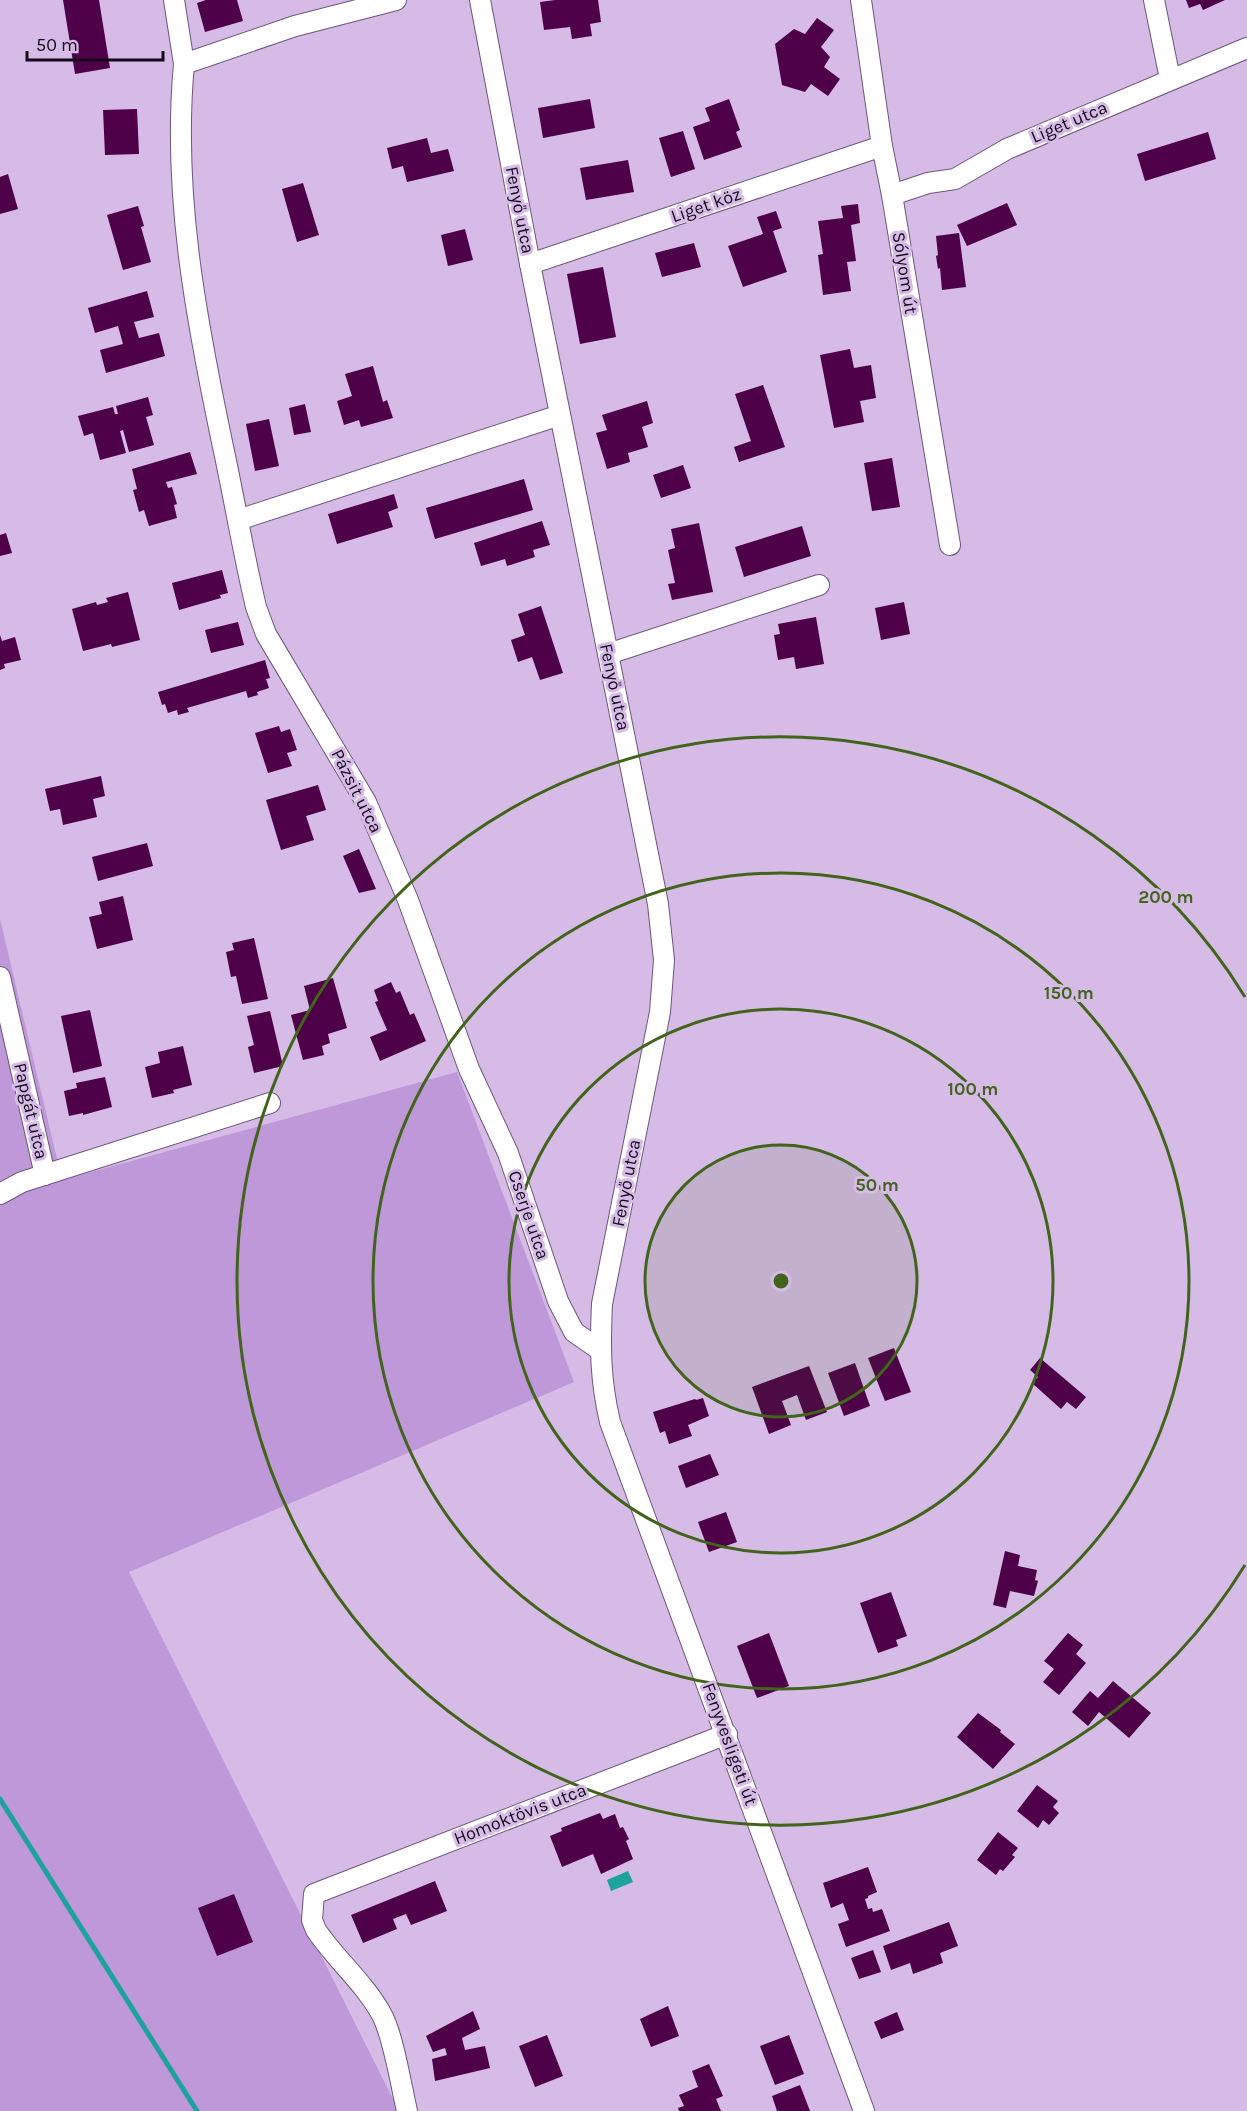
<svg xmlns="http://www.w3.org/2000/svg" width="1247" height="2111" viewBox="0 0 1247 2111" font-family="Karla,sans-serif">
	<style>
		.green { fill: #be98d8 }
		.water { fill: #1ea29e }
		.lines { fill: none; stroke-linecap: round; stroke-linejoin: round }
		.stream { stroke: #1ea29e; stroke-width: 5 }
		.building { fill: #4e0149 }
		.street-casing { stroke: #6d567b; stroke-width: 22 }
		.street { stroke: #fff; stroke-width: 20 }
		.ring { fill: none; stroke: #41641b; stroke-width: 3 }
		.labels { text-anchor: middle; stroke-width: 6; stroke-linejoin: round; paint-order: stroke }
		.street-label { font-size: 18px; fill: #140b1a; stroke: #d5bbe6 }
		.centre { fill: #41641b; stroke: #d5bbe6; stroke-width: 3 }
		.ring-label { font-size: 18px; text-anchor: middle; font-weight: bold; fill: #41641b; stroke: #d5bbe6; stroke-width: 6; stroke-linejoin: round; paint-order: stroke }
	</style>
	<rect width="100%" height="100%" fill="#d5bbe6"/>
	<polygon class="green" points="0,919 62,1180 457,1072 574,1382 129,1572 399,2111 0,2111"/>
	<polygon class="water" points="628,1871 633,1882 611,1891 607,1880"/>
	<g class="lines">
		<polyline class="stream" points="0,1799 197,2111"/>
	</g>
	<g class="building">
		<polygon points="63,0 99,0 110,68 75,74"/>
		<polygon points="206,0 237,0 243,21 205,32 197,3"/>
		<polygon points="555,0 598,0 601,22 590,24 592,36 572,39 570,27 544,30 540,2"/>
		<polygon points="1186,0 1225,0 1203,10 1200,4 1189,8"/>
		<polygon points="817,18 834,30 821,47 830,57 824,67 840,79 828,96 811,84 805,92 782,85 775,44 794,29 805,34"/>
		<polygon points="590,99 595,128 543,138 538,108"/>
		<polygon points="729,99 740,130 736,132 742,147 704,160 693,127 710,121 705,108"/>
		<polygon points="137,109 139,154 105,155 103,110"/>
		<polygon points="683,131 695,169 671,177 659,138"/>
		<polygon points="1208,132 1216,159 1145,181 1137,154"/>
		<polygon points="427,138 431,153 448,149 454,171 407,182 403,166 392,169 387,148"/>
		<polygon points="628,160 634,192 586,200 580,168"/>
		<polygon points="8,174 18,209 0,214 0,177"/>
		<polygon points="303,183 319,235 297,242 282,189"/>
		<polygon points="1007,203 1017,225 967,246 957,225"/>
		<polygon points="858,204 860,223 851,225 856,261 847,262 851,291 823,295 818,255 823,254 818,221 843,218 841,206"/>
		<polygon points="138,206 144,226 141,227 151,262 123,270 107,215"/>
		<polygon points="776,211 782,228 773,231 787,272 743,287 728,246 763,234 757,217"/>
		<polygon points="465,229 473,260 448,266 441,235"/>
		<polygon points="959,233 966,287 942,290 940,268 938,269 936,256 938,255 936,236"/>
		<polygon points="694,243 701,267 662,277 655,253"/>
		<polygon points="603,267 616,337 580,344 567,274"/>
		<polygon points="147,291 154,317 134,322 139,338 159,333 165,356 106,373 100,350 123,344 118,326 95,333 88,308"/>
		<polygon points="850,349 854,368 871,365 876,398 860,401 864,422 834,428 820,355"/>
		<polygon points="373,366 383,402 387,400 393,418 361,427 359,420 344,425 337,401 352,396 345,374"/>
		<polygon points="763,385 785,447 739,462 734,447 751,441 735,394"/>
		<polygon points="148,397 153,415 146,417 154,445 129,452 123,430 120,431 126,453 100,460 93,433 84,436 78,416 113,407 115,414 118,414 116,406"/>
		<polygon points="647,401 653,423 642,427 648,447 628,453 630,462 607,469 596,433 607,430 602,415"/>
		<polygon points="305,404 311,432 294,435 289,408"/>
		<polygon points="269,419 279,466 255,471 246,424"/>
		<polygon points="190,452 197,474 166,482 168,488 172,487 177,504 174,505 177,518 149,526 144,510 139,512 133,490 137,489 132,469"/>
		<polygon points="892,458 900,507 872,511 864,463"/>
		<polygon points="683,465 691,488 661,498 653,475"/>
		<polygon points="524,479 533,510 435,539 426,508"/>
		<polygon points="394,494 398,508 388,512 393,527 337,544 328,514"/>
		<polygon points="542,521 550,545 533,550 535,557 507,566 505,559 481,566 474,543"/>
		<polygon points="699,523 713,592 672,600 668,584 675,583 668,550 675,548 671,529"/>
		<polygon points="802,526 811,556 744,577 735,547"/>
		<polygon points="6,533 12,553 0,556 0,535"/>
		<polygon points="222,570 228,593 220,595 221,598 179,610 172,583"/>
		<polygon points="128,592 140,640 112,647 111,644 83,651 72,609 96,602 97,605 108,602 106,598"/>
		<polygon points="904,602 910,634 881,640 875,608"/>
		<polygon points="541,606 563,673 540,680 532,657 518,662 511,640 525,635 518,614"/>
		<polygon points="816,617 824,664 796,669 794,657 778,660 774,635 780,634 778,624"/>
		<polygon points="238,622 244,645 211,653 205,630"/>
		<polygon points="0,635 2,641 15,637 21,660 4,664 5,668 0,670"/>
		<polygon points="265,660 270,678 266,679 269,688 257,692 258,695 248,698 246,691 187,708 189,712 178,715 177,710 168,713 165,704 162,705 158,692"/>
		<polygon points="279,726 281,732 290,729 297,750 287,753 292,766 268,773 255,733"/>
		<polygon points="101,776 105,796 93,799 97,817 63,825 60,809 50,811 45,789"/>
		<polygon points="318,785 326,810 306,816 314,840 281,850 266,800"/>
		<polygon points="147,843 153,866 98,881 92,857"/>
		<polygon points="359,849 376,889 359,893 343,856"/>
		<polygon points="123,896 133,940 97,949 89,917 102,914 99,902"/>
		<polygon points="254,938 268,999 242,1004 236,976 231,977 226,952 234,950 232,943"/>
		<polygon points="333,978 347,1028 328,1034 330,1043 322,1046 324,1055 303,1060 291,1015 310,1010 304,986"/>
		<polygon points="391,982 396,993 400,991 410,1015 414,1013 426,1041 380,1061 370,1037 387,1030 375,1002 378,1001 374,990"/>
		<polygon points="90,1010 102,1066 73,1073 61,1016"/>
		<polygon points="270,1011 283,1066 254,1073 248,1047 254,1045 247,1016"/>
		<polygon points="183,1046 192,1085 173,1090 174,1093 152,1098 145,1067 160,1063 158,1052"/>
		<polygon points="105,1077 112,1107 83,1115 83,1113 69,1116 64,1091 77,1088 76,1083"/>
		<polygon points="894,1348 911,1392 885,1401 868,1358"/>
		<polygon points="1040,1358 1086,1397 1076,1409 1067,1402 1061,1409 1032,1383 1038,1377 1030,1370"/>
		<polygon points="855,1363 870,1406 844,1416 828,1373"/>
		<polygon points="809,1366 827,1412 806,1420 797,1395 782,1401 791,1425 769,1434 752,1387"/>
		<polygon points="703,1398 709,1416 688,1425 692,1436 669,1444 665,1431 660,1433 653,1412 695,1399 696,1400"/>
		<polygon points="710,1454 719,1475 686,1488 678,1466"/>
		<polygon points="726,1512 737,1542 709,1552 698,1522"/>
		<polygon points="1005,1551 1020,1555 1018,1566 1037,1570 1035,1580 1038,1581 1034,1596 1010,1591 1006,1608 993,1605"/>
		<polygon points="891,1592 907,1636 896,1640 898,1646 878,1653 860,1603"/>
		<polygon points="769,1633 789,1686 757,1698 737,1646"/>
		<polygon points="1068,1633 1083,1645 1076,1654 1086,1663 1059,1695 1043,1682 1054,1669 1044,1661"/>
		<polygon points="1113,1681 1151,1713 1129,1738 1099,1712 1088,1726 1072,1712 1090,1691 1098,1698"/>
		<polygon points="978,1713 1001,1730 1000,1732 1015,1744 993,1769 957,1737"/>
		<polygon points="1037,1785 1058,1801 1053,1807 1059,1813 1049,1825 1043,1820 1038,1828 1017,1811"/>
		<polygon points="600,1813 603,1819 615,1814 620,1828 623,1827 629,1839 626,1841 633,1859 601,1874 593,1854 562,1867 550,1836 562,1831 561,1828"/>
		<polygon points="998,1832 1018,1848 1012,1855 1015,1857 1003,1871 1000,1869 996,1875 977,1860"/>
		<polygon points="868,1867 877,1892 868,1896 868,1898 865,1899 868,1909 872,1908 873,1912 882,1909 890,1931 846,1947 838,1924 849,1920 843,1903 831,1908 823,1883"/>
		<polygon points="435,1881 447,1911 411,1925 406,1914 393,1919 397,1929 363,1943 351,1915"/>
		<polygon points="234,1894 253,1942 217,1956 198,1908"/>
		<polygon points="949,1922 958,1946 940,1953 943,1963 913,1974 910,1963 891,1970 883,1946"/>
		<polygon points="873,1950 881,1972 859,1979 851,1958"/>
		<polygon points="668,2006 679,2036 651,2047 640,2019"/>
		<polygon points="473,2011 480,2029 462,2038 465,2050 485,2046 490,2068 435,2081 432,2059 447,2055 445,2048 433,2052 426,2036"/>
		<polygon points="897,2012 904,2030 881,2039 874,2022"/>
		<polygon points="547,2035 563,2076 535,2087 519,2046"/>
		<polygon points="789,2035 804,2074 775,2085 760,2046"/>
		<polygon points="709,2064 723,2096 716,2099 721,2111 679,2111 678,2108 684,2106 679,2095 698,2087 692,2071"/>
		<polygon points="800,2085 810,2111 777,2111 772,2096"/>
	</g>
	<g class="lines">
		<defs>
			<g id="street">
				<polyline points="174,0 184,64 295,26 396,0"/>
				<path d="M 480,0 L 530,264 L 658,904 L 664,960 L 660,1012 L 602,1304 C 600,1347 600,1379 610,1422 L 864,2111"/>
				<polyline points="861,0 882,146 892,195 950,545"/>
				<polyline points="1154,0 1170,79"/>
				<path d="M 184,64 C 172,192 196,318 222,442 C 234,497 243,552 256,607 L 266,634 L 366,802 L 408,900 L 469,1069 L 508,1153 L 558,1301 L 574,1332 L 600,1350"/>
				<polyline points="892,195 928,183 955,179 1007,149 1247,48"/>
				<polyline points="530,264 882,146"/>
				<polyline points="238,520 560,415"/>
				<polyline points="608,654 819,585"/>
				<polyline points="0,977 45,1175"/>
				<polyline points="0,1194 22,1182 270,1103"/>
				<path d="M 407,2111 C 401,2085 394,2040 383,2017 C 366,1984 336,1960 316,1930 L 312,1920 L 314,1894 L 727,1734"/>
			</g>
		</defs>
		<use href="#street" class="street-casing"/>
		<use href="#street" class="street"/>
	</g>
	<circle cx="781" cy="1281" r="136" fill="#41641b" fill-opacity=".12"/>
	<g class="ring">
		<circle cx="781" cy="1281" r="136"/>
		<circle cx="781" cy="1281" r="272"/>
		<circle cx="781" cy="1281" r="408"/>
		<path d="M1245 1565A544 544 0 1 1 1245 997"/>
	</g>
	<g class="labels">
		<g class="street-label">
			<text transform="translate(1069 122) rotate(-23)" y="6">Liget utca</text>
			<text transform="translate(706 205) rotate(-19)" y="6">Liget köz</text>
			<text transform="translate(520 210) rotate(79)" y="6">Fenyő utca</text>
			<text transform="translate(905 273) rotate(81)" y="6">Sólyom út</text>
			<text transform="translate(615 687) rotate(78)" y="6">Fenyő utca</text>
			<text transform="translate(357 791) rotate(63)" y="6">Pázsit utca</text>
			<text transform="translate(31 1111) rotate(77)" y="6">Papgát utca</text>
			<text transform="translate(626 1183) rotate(-79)" y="6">Fenyő utca</text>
			<text transform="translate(529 1215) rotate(71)" y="6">Cserje utca</text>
			<text transform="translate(730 1744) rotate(70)" y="6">Fenyvesligeti út</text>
			<text transform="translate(520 1814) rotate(-21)" y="6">Homoktövis utca</text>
		</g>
	</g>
	<circle cx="781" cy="1281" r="9" class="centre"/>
	<g class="ring-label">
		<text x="1166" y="903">200 m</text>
		<text x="1069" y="999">150 m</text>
		<text x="973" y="1095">100 m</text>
		<text x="877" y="1191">50 m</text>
	</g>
	<path d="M27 51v9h136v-9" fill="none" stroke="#140b1a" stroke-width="3"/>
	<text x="36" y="51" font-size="18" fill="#140b1a" stroke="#d5bbe6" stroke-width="4.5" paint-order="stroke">50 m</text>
</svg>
